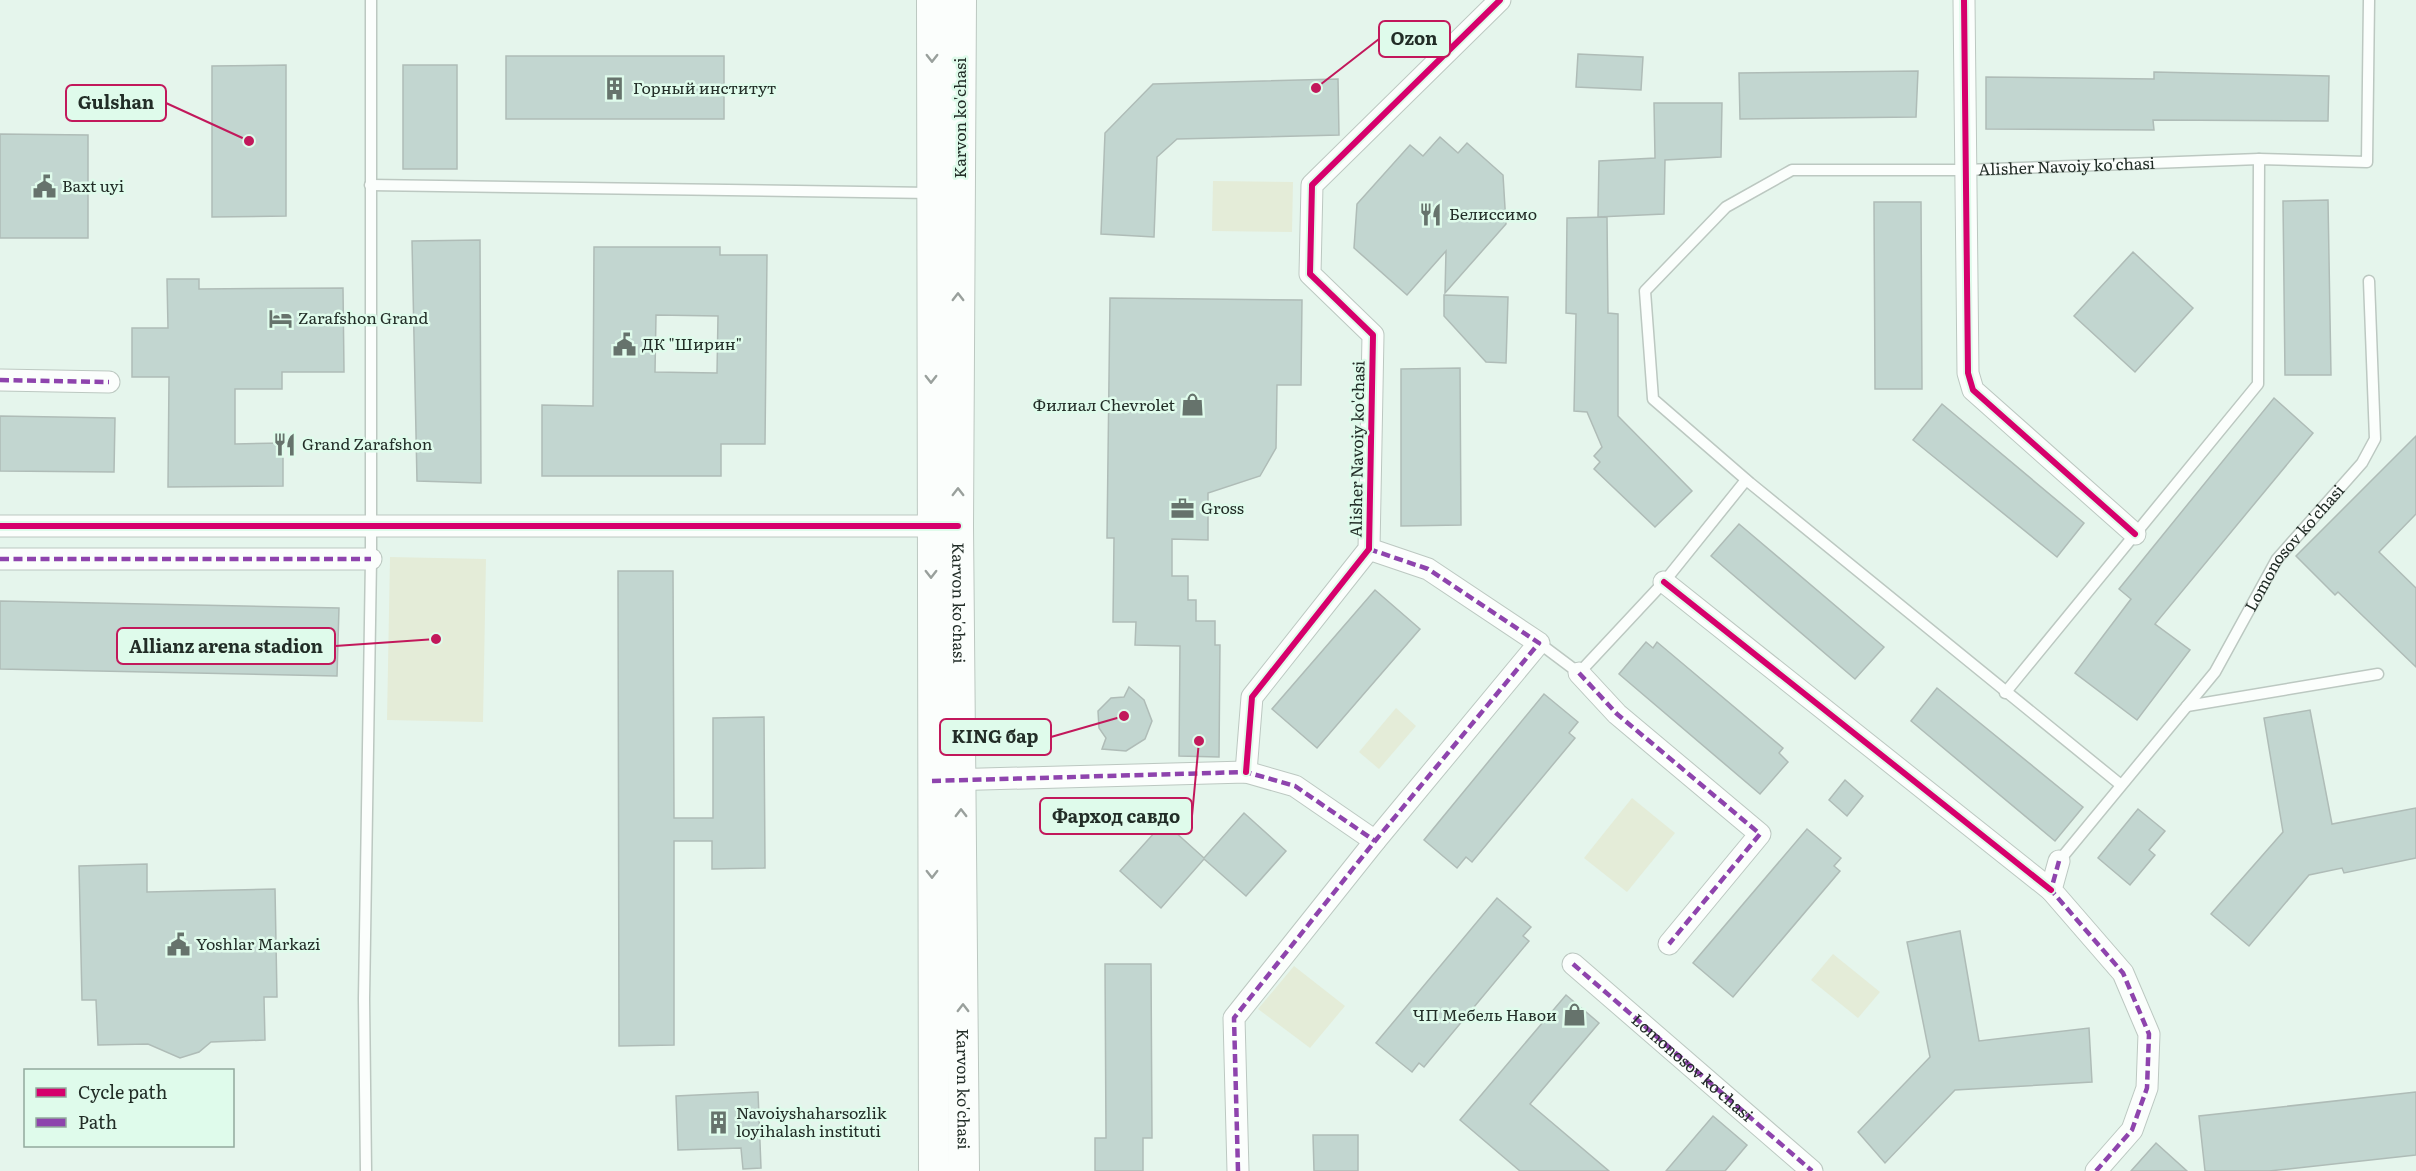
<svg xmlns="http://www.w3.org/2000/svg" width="2416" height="1171" viewBox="0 0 2416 1171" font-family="Literata,serif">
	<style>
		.green { fill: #e4ecd8 }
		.building { fill: #c2d6d0; stroke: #afbcb7; stroke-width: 1.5; fill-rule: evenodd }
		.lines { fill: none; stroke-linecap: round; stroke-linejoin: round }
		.service-casing { stroke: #bcc8c1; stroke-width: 13 }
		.minor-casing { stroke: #bcc8c1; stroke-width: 23 }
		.secondary-casing { stroke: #bcc8c1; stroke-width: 32 }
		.service { stroke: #fbfefc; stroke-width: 10 }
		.minor { stroke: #fbfefc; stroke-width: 21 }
		.secondary { stroke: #fbfefc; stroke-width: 30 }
		.quiet { stroke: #8e44ad; stroke-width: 4.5; stroke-dasharray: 9 4.5; stroke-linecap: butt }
		.cycleway-casing { stroke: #dffbeb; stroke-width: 10 }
		.cycleway { stroke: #d6006c; stroke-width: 6 }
		.oneway { stroke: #99a09c }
		.labels { text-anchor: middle; stroke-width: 5; stroke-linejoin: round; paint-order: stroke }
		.poi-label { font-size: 16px; fill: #222d27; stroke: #dffbeb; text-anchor: start }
		.street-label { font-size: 16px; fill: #222d27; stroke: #dffbeb }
		.leader { fill: none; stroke: #c2185b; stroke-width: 2 }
		.callout-dot { fill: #c2185b; stroke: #dffbeb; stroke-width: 2 }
		.callout { fill: #dffbeb; stroke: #c2185b; stroke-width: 2 }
		.callout-label { font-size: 18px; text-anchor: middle; font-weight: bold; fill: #222d27 }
	</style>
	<rect width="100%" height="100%" fill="#e5f5ec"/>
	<g class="green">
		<polygon points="1213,181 1293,182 1292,232 1212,231"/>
		<polygon points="390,557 486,559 483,722 387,720"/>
		<polygon points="1396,708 1416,726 1379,769 1359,752"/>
		<polygon points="1632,798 1675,833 1627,892 1584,858"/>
		<polygon points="1833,954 1880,992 1858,1018 1811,980"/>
		<polygon points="1294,966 1345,1006 1310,1048 1258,1009"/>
	</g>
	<g class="building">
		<polygon points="1578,54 1643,57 1641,90 1576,87"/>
		<rect x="506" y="56" width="218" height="63"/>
		<polygon points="286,65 286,216 212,217 212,66"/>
		<rect x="403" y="65" width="54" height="104"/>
		<polygon points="1918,71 1916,117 1740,119 1739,73"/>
		<polygon points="2154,72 2329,76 2328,121 2153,120 2154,130 1986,129 1986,77 2154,79"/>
		<polygon points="1338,79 1339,135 1177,139 1157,157 1154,237 1101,234 1105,133 1153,84"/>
		<polygon points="1654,103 1722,103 1721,157 1665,160 1664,214 1598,217 1599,161 1655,158"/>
		<polygon points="0,134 88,135 88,238 0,238"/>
		<polygon points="1440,137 1458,153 1467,143 1503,175 1506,224 1445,293 1446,251 1407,295 1354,248 1357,204 1410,145 1423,156"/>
		<polygon points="2328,200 2331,375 2285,375 2283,201"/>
		<polygon points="1874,202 1921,202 1922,389 1875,389"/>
		<polygon points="1607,217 1608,313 1618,314 1618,416 1692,491 1655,527 1594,469 1600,462 1594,456 1602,447 1587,412 1574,411 1576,314 1566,313 1567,218"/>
		<polygon points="480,240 481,483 417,481 412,241"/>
		<path d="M 594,247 L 720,247 L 720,255 L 767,255 L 765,444 L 721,444 L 721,476 L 542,476 L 542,405 L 593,406 ZM 656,315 L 718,316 L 717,373 L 655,372 Z"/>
		<polygon points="2133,252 2193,308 2135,372 2074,316"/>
		<polygon points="167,279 199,279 199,289 343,288 344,372 282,372 282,389 235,389 235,444 283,443 283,486 168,487 169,377 132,377 132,328 168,328"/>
		<polygon points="1444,295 1508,297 1506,363 1486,362 1444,316"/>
		<polygon points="1110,298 1302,300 1301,385 1277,385 1276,448 1260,476 1208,493 1208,540 1172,539 1172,576 1188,576 1188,600 1196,600 1196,621 1215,621 1215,645 1220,645 1219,757 1179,756 1180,646 1135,645 1136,622 1113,622 1114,538 1107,538"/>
		<polygon points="1460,368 1461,525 1401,526 1401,369"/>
		<polygon points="2274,398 2313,433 2155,624 2190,650 2137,720 2075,673 2131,599 2119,589"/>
		<polygon points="1942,404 2084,523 2057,557 1913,440"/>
		<polygon points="0,416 115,418 114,472 0,471"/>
		<polygon points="2416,436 2416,514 2379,552 2416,588 2416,667 2338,592 2335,595 2296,556"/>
		<polygon points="1739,524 1884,647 1855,679 1711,556"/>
		<polygon points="618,571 673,571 674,818 713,818 713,718 764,717 765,868 712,869 712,841 674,841 674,1045 619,1046"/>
		<polygon points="1375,590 1420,629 1317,748 1272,709"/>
		<polygon points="0,601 339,608 337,676 0,669"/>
		<polygon points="1646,642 1653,648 1657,642 1783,748 1779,753 1788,762 1760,794 1619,674"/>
		<polygon points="1129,687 1144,700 1152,721 1145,739 1126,751 1102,749 1106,738 1099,728 1098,711 1111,698 1124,697"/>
		<polygon points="1937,688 2083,807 2055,841 1911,721"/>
		<polygon points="1544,694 1578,722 1569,733 1575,738 1472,862 1466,857 1457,868 1424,840"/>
		<polygon points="2310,710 2332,824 2416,808 2416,858 2344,873 2342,868 2309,875 2249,946 2211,914 2283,832 2264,718"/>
		<polygon points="1845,780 1863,796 1847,816 1829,800"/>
		<polygon points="2138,809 2165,831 2149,850 2155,855 2130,885 2098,858"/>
		<polygon points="1244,813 1286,851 1246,896 1204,859 1161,908 1120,871 1164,822 1204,858"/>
		<polygon points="1807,829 1841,858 1834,866 1840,871 1733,997 1693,963"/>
		<polygon points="147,864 147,892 275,889 277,997 264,997 265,1040 211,1042 199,1052 180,1058 148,1044 98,1045 96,1000 82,1000 79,866"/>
		<polygon points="1497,898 1531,927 1523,936 1529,941 1424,1067 1419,1063 1412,1072 1376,1043"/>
		<polygon points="1960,931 1979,1041 2089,1028 2092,1082 1955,1090 1885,1163 1858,1132 1930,1057 1907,942"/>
		<polygon points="1105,964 1151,964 1152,1138 1143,1138 1143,1171 1095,1171 1095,1138 1106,1138"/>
		<polygon points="1566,995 1599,1023 1530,1104 1609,1171 1520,1171 1460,1120"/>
		<polygon points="758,1092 761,1168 743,1169 741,1148 678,1150 676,1096"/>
		<polygon points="2416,1092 2416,1155 2269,1171 2205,1171 2199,1116"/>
		<polygon points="1713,1116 1747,1145 1725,1171 1666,1171"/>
		<polygon points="1313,1135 1358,1135 1358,1171 1314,1171"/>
		<polygon points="2156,1143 2187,1171 2131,1171"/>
	</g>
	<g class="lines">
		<defs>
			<g id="service">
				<polyline points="370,185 931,193"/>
				<polyline points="1539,643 1579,673 1664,582 1746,480"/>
				<polyline points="2005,693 2258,384 2259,159"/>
				<polyline points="2187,706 2378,674"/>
				<path id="s1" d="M 2121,785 L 1750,483 L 1653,399 L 1645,291 L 1726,207 L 1792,170 L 1965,170 L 2259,159 L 2367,162 L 2369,0"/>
				<path id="s2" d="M 2059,861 L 2215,672 L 2277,559 L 2362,463 L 2375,439 L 2369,281"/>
				<polyline points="366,1171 364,999 371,559 371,0"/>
			</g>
			<g id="minor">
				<polyline points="1964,0 1968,373 1973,390 2135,534"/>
				<polyline points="0,380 109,382"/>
				<polyline points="0,526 944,526"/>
				<polyline points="0,559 371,559"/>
				<polyline points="1664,582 2051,890"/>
				<polyline points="1579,673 1617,714 1760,834 1669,944"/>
				<polyline points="1246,772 1252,697 1369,549 1373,335 1310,274 1312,185 1500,0"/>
				<polyline points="947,780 1246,772 1295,786 1375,841"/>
				<polyline points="2059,861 2051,890 2123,973 2149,1034 2147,1088 2132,1130 2096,1171"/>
				<path id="s3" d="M 1573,964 L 1812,1171"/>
				<polyline points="1238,1171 1234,1018 1375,841 1539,643 1428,569 1369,549"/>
			</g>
			<g id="secondary">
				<polyline points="932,0 934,1171"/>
				<path id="s4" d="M 961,0 L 958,526 L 964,1171"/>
			</g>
		</defs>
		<use href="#service" class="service-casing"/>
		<use href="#minor" class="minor-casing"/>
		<use href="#secondary" class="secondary-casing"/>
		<use href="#service" class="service"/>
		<use href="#minor" class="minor"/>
		<use href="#secondary" class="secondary"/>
		<g class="quiet">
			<polyline points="0,380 109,382"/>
			<polyline points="0,559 371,559"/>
			<polyline points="1579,673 1617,714 1760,834 1669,944"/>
			<polyline points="932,781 1246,772 1295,786 1375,841"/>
			<polyline points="2059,861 2051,890 2123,973 2149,1034 2147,1088 2132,1130 2096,1171"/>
			<polyline points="1573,964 1812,1171"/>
			<polyline points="1238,1171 1234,1018 1375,841 1539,643 1428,569 1369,549"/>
		</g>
		<defs>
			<g id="cycleway">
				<polyline points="1964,0 1968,373 1973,390 2135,534"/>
				<polyline points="0,526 958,526"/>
				<polyline points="1664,582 2051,890"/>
				<polyline points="1246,772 1252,697 1369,549 1373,335 1310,274 1312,185 1500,0"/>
			</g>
		</defs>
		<use href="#cycleway" class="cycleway-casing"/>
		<use href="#cycleway" class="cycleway"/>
	</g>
	<defs><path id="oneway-chevron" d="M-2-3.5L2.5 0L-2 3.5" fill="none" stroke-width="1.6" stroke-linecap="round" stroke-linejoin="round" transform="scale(1.5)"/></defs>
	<g class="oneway">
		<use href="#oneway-chevron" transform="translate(932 58) rotate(90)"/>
		<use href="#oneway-chevron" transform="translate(958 297) rotate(-90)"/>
		<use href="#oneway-chevron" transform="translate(931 379) rotate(90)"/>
		<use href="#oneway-chevron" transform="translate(958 492) rotate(-90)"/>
		<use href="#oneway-chevron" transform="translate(931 574) rotate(90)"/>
		<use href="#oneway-chevron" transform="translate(961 813) rotate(-90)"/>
		<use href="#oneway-chevron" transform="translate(932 874) rotate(90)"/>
		<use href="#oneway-chevron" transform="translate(963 1008) rotate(-90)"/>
	</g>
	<defs>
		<symbol id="building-bare" viewBox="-9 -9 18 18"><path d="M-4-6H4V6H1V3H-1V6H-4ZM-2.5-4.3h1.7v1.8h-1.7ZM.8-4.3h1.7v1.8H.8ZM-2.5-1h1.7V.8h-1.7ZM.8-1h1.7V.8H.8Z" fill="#66736c" stroke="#dffbeb" stroke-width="2.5" paint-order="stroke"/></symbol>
		<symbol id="civic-bare" viewBox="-9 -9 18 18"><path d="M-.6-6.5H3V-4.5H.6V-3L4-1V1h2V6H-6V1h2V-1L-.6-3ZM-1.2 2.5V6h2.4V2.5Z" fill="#66736c" stroke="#dffbeb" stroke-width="2.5" paint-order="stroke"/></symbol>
		<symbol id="restaurant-bare" viewBox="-9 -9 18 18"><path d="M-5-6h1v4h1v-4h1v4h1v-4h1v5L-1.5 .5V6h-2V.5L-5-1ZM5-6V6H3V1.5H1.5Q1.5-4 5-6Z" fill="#66736c" stroke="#dffbeb" stroke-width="2.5" paint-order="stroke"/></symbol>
		<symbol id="hotel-bare" viewBox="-9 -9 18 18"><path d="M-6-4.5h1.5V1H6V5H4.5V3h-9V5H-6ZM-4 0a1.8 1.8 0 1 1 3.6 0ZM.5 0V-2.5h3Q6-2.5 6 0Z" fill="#66736c" stroke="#dffbeb" stroke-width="2.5" paint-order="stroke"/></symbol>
		<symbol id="shop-bare" viewBox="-9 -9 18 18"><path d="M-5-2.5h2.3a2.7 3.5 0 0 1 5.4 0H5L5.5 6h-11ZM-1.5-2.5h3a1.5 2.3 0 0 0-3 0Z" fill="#66736c" stroke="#dffbeb" stroke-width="2.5" paint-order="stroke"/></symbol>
		<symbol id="office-bare" viewBox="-9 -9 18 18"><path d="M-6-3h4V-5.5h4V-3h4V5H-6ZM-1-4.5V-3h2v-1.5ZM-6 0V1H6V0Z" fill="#66736c" stroke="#dffbeb" stroke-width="2.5" paint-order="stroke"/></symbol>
	</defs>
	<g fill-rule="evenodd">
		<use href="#building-bare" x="598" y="72" width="33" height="33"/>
		<use href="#civic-bare" x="28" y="170" width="33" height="33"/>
		<use href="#restaurant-bare" x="1414" y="198" width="33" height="33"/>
		<use href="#hotel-bare" x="264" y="302" width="33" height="33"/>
		<use href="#civic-bare" x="608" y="328" width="33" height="33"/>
		<use href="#shop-bare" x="1176" y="388" width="33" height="33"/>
		<use href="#restaurant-bare" x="268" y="428" width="33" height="33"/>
		<use href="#office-bare" x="1166" y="492" width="33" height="33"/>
		<use href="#civic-bare" x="162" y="928" width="33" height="33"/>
		<use href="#shop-bare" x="1558" y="998" width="33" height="33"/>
		<use href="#building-bare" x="702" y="1106" width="33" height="33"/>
	</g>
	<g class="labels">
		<g class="poi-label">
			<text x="633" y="94">Горный институт</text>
			<text x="62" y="192">Baxt uyi</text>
			<text x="1449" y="220">Белиссимо</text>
			<text x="298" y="324">Zarafshon Grand</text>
			<text x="642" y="350">ДК "Ширин"</text>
			<text x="1175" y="411" text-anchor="end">Филиал Chevrolet</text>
			<text x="302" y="450">Grand Zarafshon</text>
			<text x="1201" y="514">Gross</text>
			<text x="196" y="950">Yoshlar Markazi</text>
			<text x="1557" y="1021" text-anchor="end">ЧП Мебель Навои</text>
			<text x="736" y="1119">Navoiyshaharsozlik<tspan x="736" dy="18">loyihalash instituti</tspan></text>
		</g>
		<g class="street-label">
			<text transform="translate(960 118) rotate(-90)" y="6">Karvon ko'chasi</text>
			<text dy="6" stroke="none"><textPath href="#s1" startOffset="1182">Alisher Navoiy ko'chasi</textPath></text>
			<text transform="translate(1357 449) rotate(-89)" y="6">Alisher Navoiy ko'chasi</text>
			<text dy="6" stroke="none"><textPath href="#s2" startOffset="393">Lomonosov ko'chasi</textPath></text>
			<text dy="6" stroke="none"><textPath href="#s4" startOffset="603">Karvon ko'chasi</textPath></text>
			<text dy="6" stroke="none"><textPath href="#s3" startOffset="158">Lomonosov ko'chasi</textPath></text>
			<text dy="6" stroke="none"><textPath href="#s4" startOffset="1089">Karvon ko'chasi</textPath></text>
		</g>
	</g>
	<path class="leader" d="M1316 88L1379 39M249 141L166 103M436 639L335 646M1124 716L1051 737M1199 741L1192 816"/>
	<g class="callout-dot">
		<circle cx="1316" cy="88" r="6"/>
		<circle cx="249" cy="141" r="6"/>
		<circle cx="436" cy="639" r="6"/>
		<circle cx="1124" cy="716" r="6"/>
		<circle cx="1199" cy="741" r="6"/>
	</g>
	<g class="callout">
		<rect x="1379" y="21" width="71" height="36" rx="6"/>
		<rect x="66" y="85" width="100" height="36" rx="6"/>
		<rect x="117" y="628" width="218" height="36" rx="6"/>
		<rect x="940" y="719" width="111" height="36" rx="6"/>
		<rect x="1040" y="798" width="152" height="36" rx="6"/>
	</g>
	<g class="callout-label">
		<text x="1414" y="45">Ozon</text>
		<text x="116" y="109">Gulshan</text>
		<text x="226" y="653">Allianz arena stadion</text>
		<text x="995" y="743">KING бар</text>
		<text x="1116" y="823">Фарход савдо</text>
	</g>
	<rect x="24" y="1069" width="210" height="78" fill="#dffbeb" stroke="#93a99d" stroke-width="1.5"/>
	<rect x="36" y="1088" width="30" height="9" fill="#d6006c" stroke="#93a99d" stroke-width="1.5"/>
	<text x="78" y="1099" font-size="18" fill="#222d27">Cycle path</text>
	<rect x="36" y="1118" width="30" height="9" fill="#8e44ad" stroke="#93a99d" stroke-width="1.5"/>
	<text x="78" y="1129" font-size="18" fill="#222d27">Path</text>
</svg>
